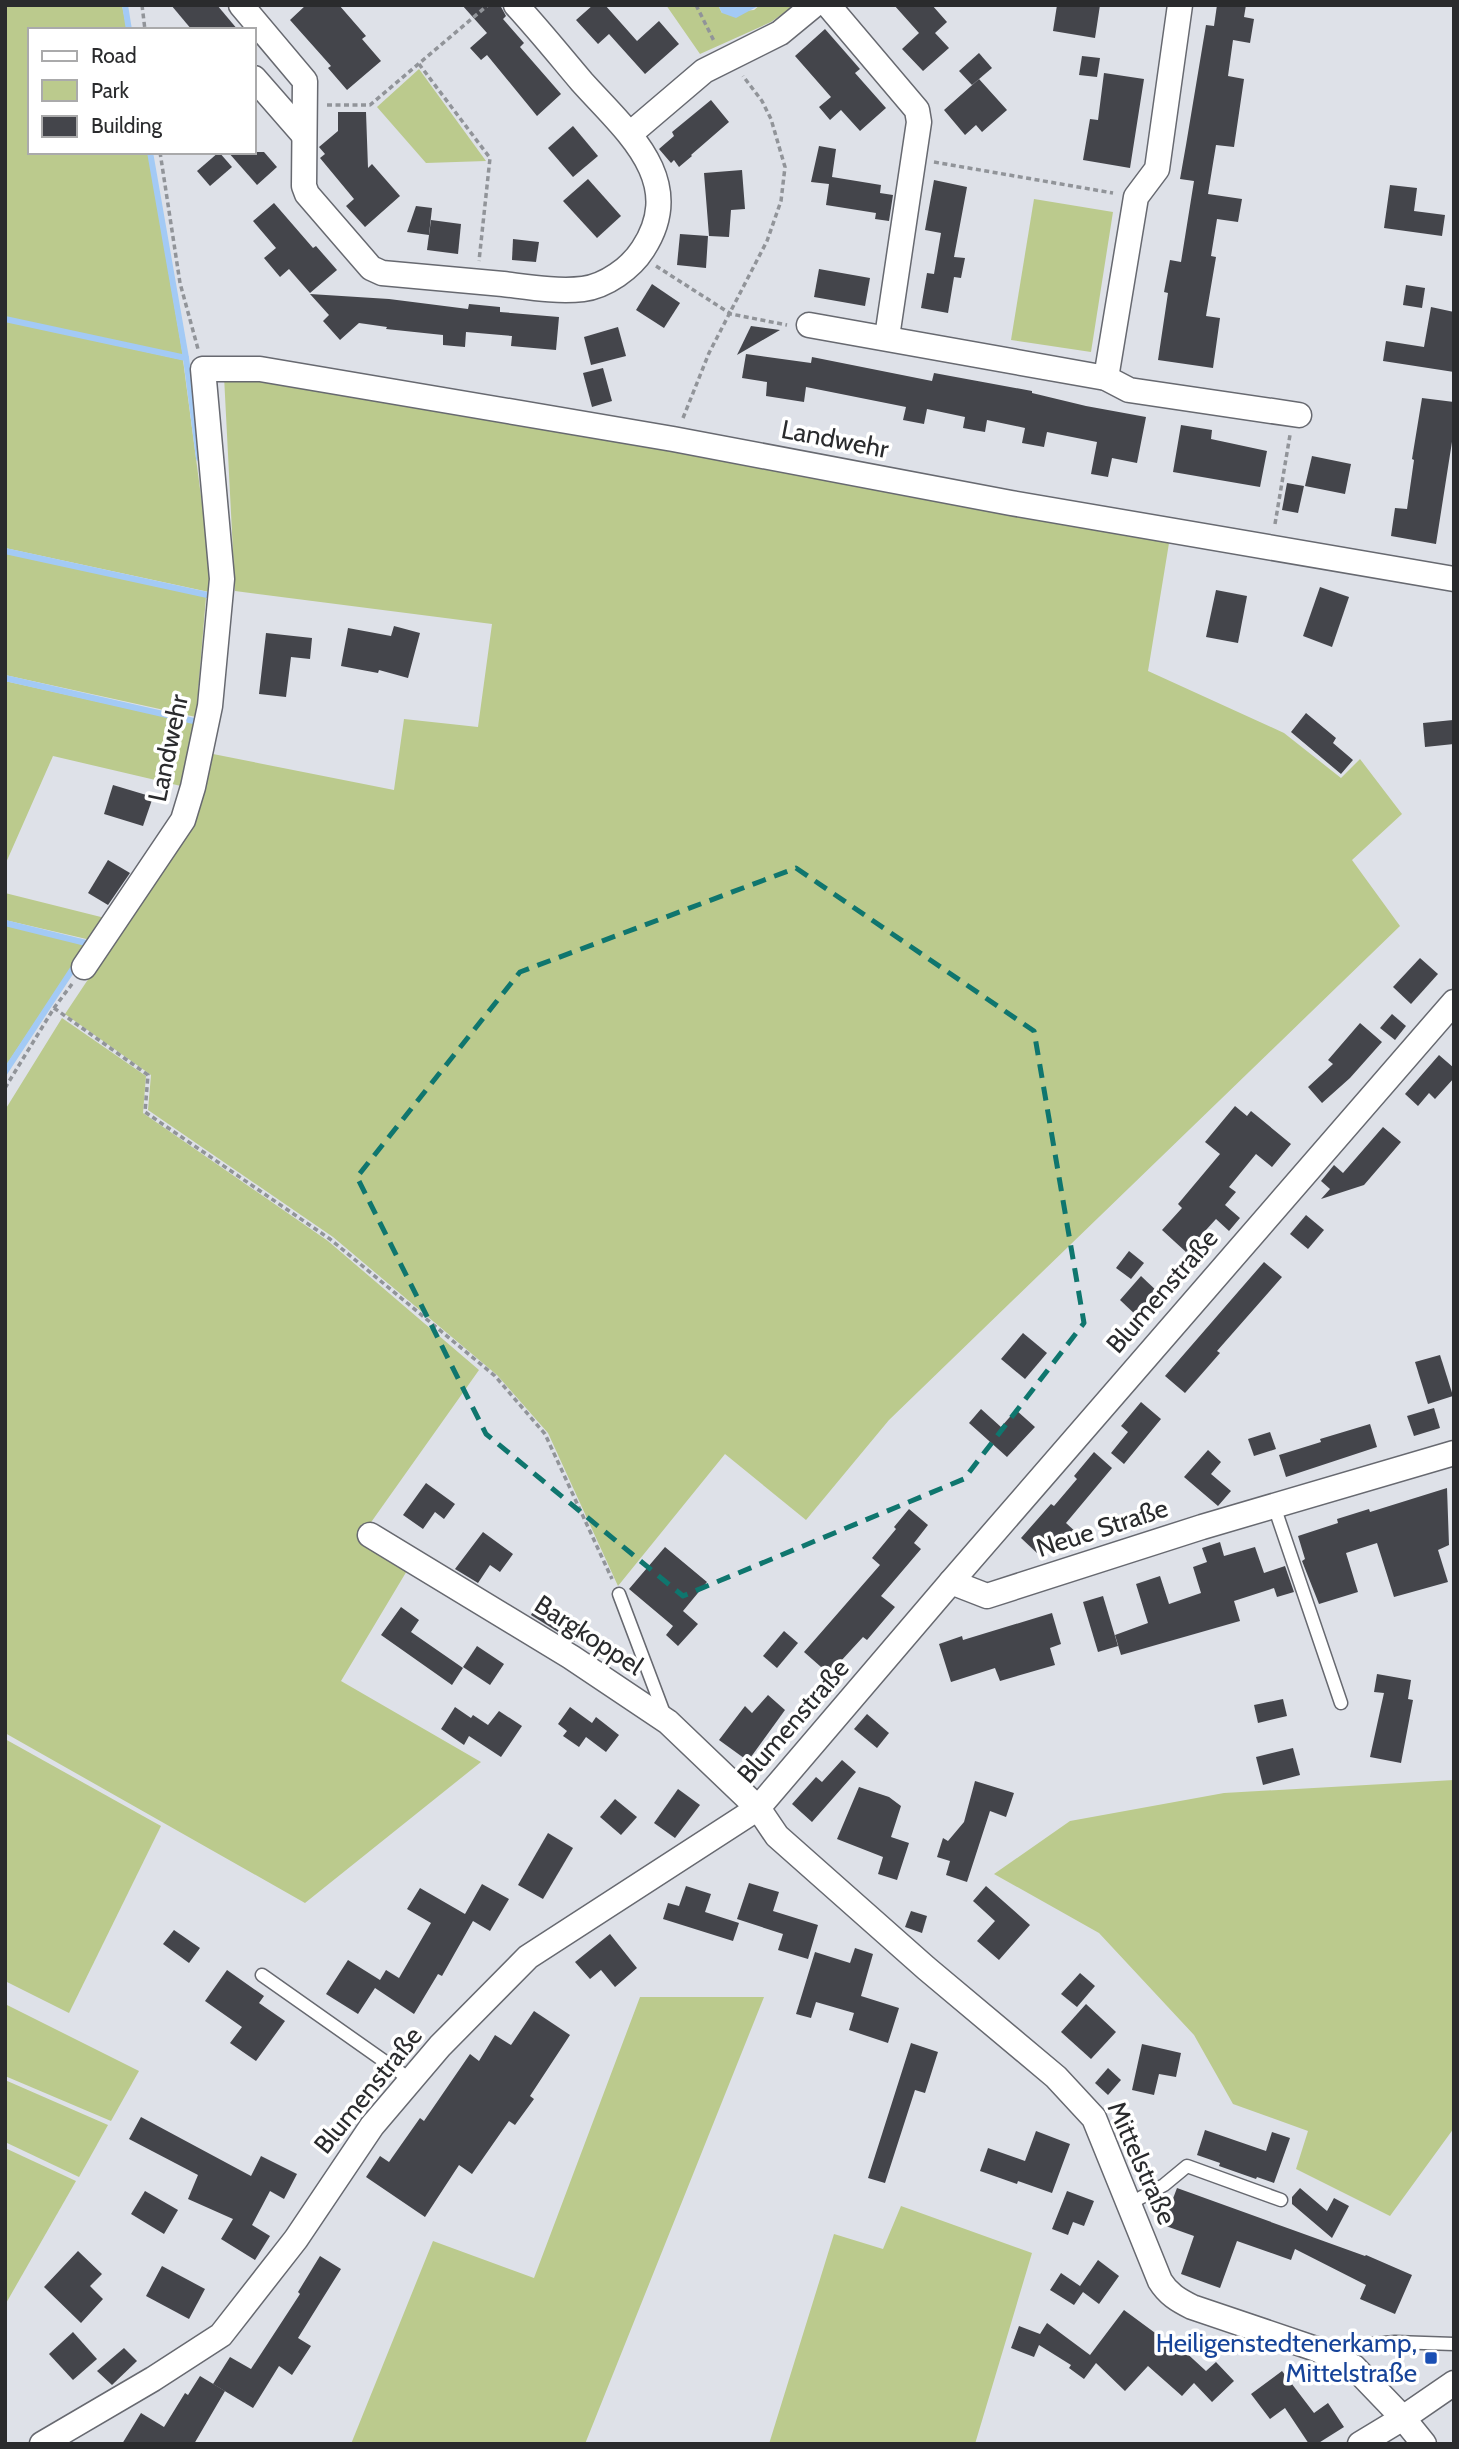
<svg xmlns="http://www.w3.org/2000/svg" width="1459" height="2449" viewBox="0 0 1459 2449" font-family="Cabin,sans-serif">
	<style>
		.green { fill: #bbca8d }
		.water { fill: #a3caf5 }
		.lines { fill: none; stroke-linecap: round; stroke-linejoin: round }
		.stream { stroke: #a3caf5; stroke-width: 6 }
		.building { fill: #44454b }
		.service-casing { stroke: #676970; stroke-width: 15 }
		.minor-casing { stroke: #676970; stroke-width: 27 }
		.path { stroke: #919499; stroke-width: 3.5; stroke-dasharray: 5 3.5; stroke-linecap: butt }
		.service { stroke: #fff; stroke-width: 12 }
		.minor { stroke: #fff; stroke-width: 24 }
		.marked { fill: none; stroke: #0f766e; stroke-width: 5; stroke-dasharray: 14 9; stroke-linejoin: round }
		.transit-dot { fill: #1a4fb4; stroke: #fff; stroke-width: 2.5 }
		.labels { text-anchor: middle; stroke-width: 7; stroke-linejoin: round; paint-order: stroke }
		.street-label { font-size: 26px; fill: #2a2b2d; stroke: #fff }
		.transit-label { font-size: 26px; fill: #164399; stroke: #fff; text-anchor: end }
	</style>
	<rect width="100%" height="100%" fill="#dee1e8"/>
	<g class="green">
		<polygon points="5,5 122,5 127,30 30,30 30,152 148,152 183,356 5,317"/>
		<polygon points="666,5 718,5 722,13 754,10 760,5 795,5 771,22 700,54"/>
		<polygon points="419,69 486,161 426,163 377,107"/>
		<polygon points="1034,199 1113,212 1091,352 1011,340"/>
		<polygon points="5,321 183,360 211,572 209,592 5,548"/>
		<polygon points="259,372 1170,537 1148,671 1284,733 1341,778 1360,759 1402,814 1352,860 1400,926 889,1420 806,1520 725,1454 618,1586 548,1433 497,1375 333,1237 148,1110 151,1075 65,1014 191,825 213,754 394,790 404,719 478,727 492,624 235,591 224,376"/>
		<polygon points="5,553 206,597 196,717 5,675"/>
		<polygon points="5,681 198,724 181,786 53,756 5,865"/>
		<polygon points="5,893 113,920 95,941 5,920"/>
		<polygon points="5,925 87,944 5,1067"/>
		<polygon points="62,1018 146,1076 143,1113 328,1241 479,1370 367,1528 411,1564 341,1681 481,1762 305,1903 5,1733 5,1110"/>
		<polygon points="5,1739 161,1826 69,2013 5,1981"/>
		<polygon points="1454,1780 1454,2128 1390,2216 1296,2169 1308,2131 1233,2104 1194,2035 1099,1933 994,1874 1070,1821 1224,1793"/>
		<polygon points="640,1997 764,1997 585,2444 351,2444 433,2241 534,2278"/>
		<polygon points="5,2004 139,2071 111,2121 5,2076"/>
		<polygon points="5,2080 108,2125 79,2177 5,2142"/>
		<polygon points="5,2148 76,2181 5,2305"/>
		<polygon points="901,2206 1032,2253 975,2444 769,2444 834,2234 883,2249"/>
	</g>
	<polygon class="water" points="718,5 760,5 736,18 722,13"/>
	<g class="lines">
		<g class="stream">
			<polyline points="125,5 129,30"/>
			<polyline points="150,152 186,358 199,458"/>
			<polyline points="5,319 186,358"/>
			<polyline points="5,551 212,596"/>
			<polyline points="5,678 198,722 199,718"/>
			<polyline points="5,923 90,944"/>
			<polyline points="5,1072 76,964"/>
		</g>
	</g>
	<g class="building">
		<polygon points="171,5 217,5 238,30 192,30"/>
		<polygon points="306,5 339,5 366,36 362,39 381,61 347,90 328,68 331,66 290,20"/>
		<polygon points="462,5 500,5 506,16 503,19 524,43 520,47 561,94 537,116 487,55 481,60 470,48 487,33"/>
		<polygon points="593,5 605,5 637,41 659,21 679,44 645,74 609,34 598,44 576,20"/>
		<polygon points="894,5 932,5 947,22 935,33 949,48 923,71 902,49 919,33"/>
		<polygon points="1057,5 1100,5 1095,38 1053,31"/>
		<polygon points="1217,5 1246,5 1244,17 1254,19 1250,43 1233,40 1228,76 1244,79 1234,147 1216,145 1208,194 1242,199 1238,222 1217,219 1211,256 1216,257 1206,316 1220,318 1213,368 1158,360 1168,293 1164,292 1170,260 1181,262 1194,181 1180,179 1186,145 1206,25 1214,26"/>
		<polygon points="825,29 860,69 855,73 886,108 860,131 841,110 830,120 819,107 831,97 795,56"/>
		<polygon points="979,53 992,68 972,85 959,71"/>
		<polygon points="1082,56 1100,58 1097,77 1079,75"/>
		<polygon points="1104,73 1144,79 1130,168 1083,160 1090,119 1098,120"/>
		<polygon points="979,79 1007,110 982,132 976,125 965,135 944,110"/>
		<polygon points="711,100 729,122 691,155 692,156 679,167 674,160 671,163 659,149 674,136 672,132"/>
		<polygon points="338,112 366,112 368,168 372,164 400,196 365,227 346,206 354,199 320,158 325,154 319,147 338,131"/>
		<polygon points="573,126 598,156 573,177 548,148"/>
		<polygon points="819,146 836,149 832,177 881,185 880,193 893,195 889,221 875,219 876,213 826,205 829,184 811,182"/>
		<polygon points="219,152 232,167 210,186 197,171"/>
		<polygon points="228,152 264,152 277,167 257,185"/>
		<polygon points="742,170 745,209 731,210 729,237 709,236 704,173"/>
		<polygon points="588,179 621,216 597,238 563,201"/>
		<polygon points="934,180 967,187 954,257 965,258 961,278 954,277 948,313 921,308 927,273 934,274 941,233 925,230"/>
		<polygon points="1390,185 1417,188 1414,211 1445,215 1442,236 1384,228"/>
		<polygon points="274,203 313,248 316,246 337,270 310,293 289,269 280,277 264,258 276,248 253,221"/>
		<polygon points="416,206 432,208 429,235 407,232"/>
		<polygon points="431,220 461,224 458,254 427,250"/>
		<polygon points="680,234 708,236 706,268 677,265"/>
		<polygon points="513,239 539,242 536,262 512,260"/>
		<polygon points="819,269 870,278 865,306 814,297"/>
		<polygon points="652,284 680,303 664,328 636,310"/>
		<polygon points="1406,285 1425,288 1422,308 1403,305"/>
		<polygon points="310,294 389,299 468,309 469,304 500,307 500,312 559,317 556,350 511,346 512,336 466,332 465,347 443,345 443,335 386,329 387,327 359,323 340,340 323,321 329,315"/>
		<polygon points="1431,307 1454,312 1454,372 1383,361 1386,341 1424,347"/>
		<polygon points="751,326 780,330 737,355"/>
		<polygon points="618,327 626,356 591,365 584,337"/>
		<polygon points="746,354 811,363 812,357 932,381 934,373 1032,391 1032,393 1086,406 1146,417 1137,463 1112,458 1108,477 1091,474 1097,442 1047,432 1044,447 1022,443 1025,428 987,420 985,432 963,428 965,417 927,409 924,424 903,420 906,407 806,387 804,402 766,396 767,382 742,378"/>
		<polygon points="603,368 612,401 592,407 583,373"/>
		<polygon points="1422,398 1454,402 1454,429 1436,544 1391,536 1395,508 1407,509 1414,460 1412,459"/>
		<polygon points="1181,425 1212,430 1211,439 1267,451 1260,487 1173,472"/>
		<polygon points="1312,456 1351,464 1345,494 1305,486"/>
		<polygon points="1287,483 1304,486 1298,513 1282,510"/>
		<polygon points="1320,587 1349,597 1332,647 1303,636"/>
		<polygon points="1216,590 1247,596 1238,643 1206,637"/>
		<polygon points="394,626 420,633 408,678 379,670 378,673 341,666 348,628 391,636"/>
		<polygon points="266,633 312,638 310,659 291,657 286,697 259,694"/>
		<polygon points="1306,713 1336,738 1333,743 1353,760 1341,774 1291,732"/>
		<polygon points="1453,720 1454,744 1425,747 1423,723"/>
		<polygon points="113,785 153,797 143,826 104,814"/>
		<polygon points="108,860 130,873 108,905 88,893"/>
		<polygon points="1420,958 1438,974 1411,1004 1393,987"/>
		<polygon points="1392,1014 1406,1026 1395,1040 1380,1028"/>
		<polygon points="1360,1023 1382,1042 1350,1078 1322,1103 1308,1087 1333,1064 1328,1060"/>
		<polygon points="1439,1055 1454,1068 1454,1078 1435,1099 1429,1093 1418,1106 1405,1094"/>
		<polygon points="1235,1106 1247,1116 1251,1111 1291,1144 1272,1167 1256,1154 1229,1187 1236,1192 1225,1205 1240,1218 1229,1231 1216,1219 1186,1252 1162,1230 1182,1208 1178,1204 1220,1154 1205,1142"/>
		<polygon points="1383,1127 1401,1142 1364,1185 1321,1199 1330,1189 1321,1181 1334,1165 1343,1173"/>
		<polygon points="1306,1215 1324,1230 1308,1249 1290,1234"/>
		<polygon points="1129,1251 1144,1263 1131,1279 1116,1268"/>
		<polygon points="1264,1262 1282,1277 1217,1351 1220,1353 1185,1393 1165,1376"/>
		<polygon points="1141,1276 1160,1294 1139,1318 1120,1300"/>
		<polygon points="1023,1333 1047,1353 1025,1379 1001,1359"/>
		<polygon points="1440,1355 1453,1396 1428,1404 1415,1362"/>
		<polygon points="1141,1402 1161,1419 1124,1464 1111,1453 1128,1432 1121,1426"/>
		<polygon points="1434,1408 1440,1428 1414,1436 1407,1416"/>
		<polygon points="981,1409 1001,1427 1016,1410 1035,1427 1007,1457 969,1423"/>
		<polygon points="1370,1424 1377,1447 1286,1477 1279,1455 1321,1442 1320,1439"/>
		<polygon points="1270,1432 1276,1449 1254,1456 1248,1439"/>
		<polygon points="1208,1450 1221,1462 1211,1474 1231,1491 1218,1506 1184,1477"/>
		<polygon points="1094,1452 1112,1468 1066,1523 1077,1533 1064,1547 1052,1536 1037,1553 1021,1538 1051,1504 1054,1506 1077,1479 1074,1476"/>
		<polygon points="426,1483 455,1504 444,1519 435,1512 423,1529 403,1515"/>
		<polygon points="1447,1488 1449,1545 1438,1550 1448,1582 1394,1597 1377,1543 1346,1553 1358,1592 1319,1604 1302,1561 1305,1559 1298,1536 1338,1523 1337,1519 1369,1509 1370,1512"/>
		<polygon points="909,1509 928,1525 914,1543 921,1549 881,1596 895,1607 867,1640 863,1637 829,1674 804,1652 880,1565 872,1558 896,1529 894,1527"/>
		<polygon points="483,1532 513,1554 500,1572 490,1565 478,1583 455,1569"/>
		<polygon points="1220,1542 1224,1556 1255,1547 1264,1573 1285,1566 1294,1592 1277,1597 1274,1588 1234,1601 1240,1621 1121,1655 1115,1635 1148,1623 1136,1584 1160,1576 1169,1604 1201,1593 1193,1567 1207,1562 1202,1548"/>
		<polygon points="665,1547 707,1582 683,1611 698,1624 678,1646 666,1635 673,1626 629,1589"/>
		<polygon points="1103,1596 1118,1646 1098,1652 1083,1602"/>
		<polygon points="541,1598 585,1625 574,1642 531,1615"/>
		<polygon points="401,1607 419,1620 411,1632 463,1668 452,1685 381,1635"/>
		<polygon points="1052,1613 1061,1644 1050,1648 1055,1665 1000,1681 995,1668 951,1682 939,1644 962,1636 963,1640"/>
		<polygon points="784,1631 798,1643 777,1668 763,1656"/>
		<polygon points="477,1646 504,1664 490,1685 463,1667"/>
		<polygon points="1377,1674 1411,1680 1408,1699 1413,1700 1401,1763 1370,1757 1384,1693 1374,1692"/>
		<polygon points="768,1695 785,1710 748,1761 719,1740 745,1706 752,1713"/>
		<polygon points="1283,1699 1287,1716 1258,1723 1254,1705"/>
		<polygon points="455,1707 471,1718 473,1715 488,1725 499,1711 522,1726 501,1757 469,1736 464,1745 441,1729"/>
		<polygon points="570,1707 592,1723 596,1717 619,1735 606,1752 586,1737 579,1747 563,1736 567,1731 558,1724"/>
		<polygon points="867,1714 889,1733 877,1748 854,1729"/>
		<polygon points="1293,1748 1300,1775 1263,1785 1256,1757"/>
		<polygon points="842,1760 856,1772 812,1822 792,1804 816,1777 822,1782"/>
		<polygon points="975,1781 1014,1793 1006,1817 990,1811 967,1882 946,1875 950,1861 937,1857 943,1838 948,1841 964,1822"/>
		<polygon points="859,1787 889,1797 901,1806 891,1837 909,1843 897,1880 878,1874 883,1857 837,1839"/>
		<polygon points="678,1789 700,1805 675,1838 654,1823"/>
		<polygon points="615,1799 637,1817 621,1835 600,1817"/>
		<polygon points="548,1833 573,1848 543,1899 518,1885"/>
		<polygon points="749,1883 779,1892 773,1911 818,1925 808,1959 778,1950 783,1934 737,1919"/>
		<polygon points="482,1884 509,1899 490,1931 473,1921 442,1976 438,1974 414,2014 375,1988 358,2014 326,1994 348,1960 380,1980 386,1970 399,1978 431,1923 407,1909 420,1888 465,1914"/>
		<polygon points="686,1886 711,1894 705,1912 739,1923 733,1941 663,1919 668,1903 679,1906"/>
		<polygon points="986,1886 1030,1925 999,1960 977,1941 995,1921 973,1901"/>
		<polygon points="911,1911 927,1916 922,1933 905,1927"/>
		<polygon points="174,1930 200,1948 189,1963 163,1944"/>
		<polygon points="610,1934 637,1968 615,1987 601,1970 590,1979 575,1962"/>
		<polygon points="855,1948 873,1954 861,1996 899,2008 888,2043 849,2030 854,2013 816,2002 811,2018 796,2014 815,1952 850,1963"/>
		<polygon points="227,1970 264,1996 259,2003 285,2021 256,2061 230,2043 242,2027 205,2001"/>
		<polygon points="1080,1973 1095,1986 1077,2007 1061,1994"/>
		<polygon points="1086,2004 1116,2032 1091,2059 1061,2032"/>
		<polygon points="534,2011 570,2035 530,2096 534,2099 515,2125 509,2121 472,2174 459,2165 425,2217 366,2177 380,2156 389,2162 420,2118 424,2121 470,2054 479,2061 495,2035 511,2045"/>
		<polygon points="911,2043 938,2052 925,2093 915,2090 885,2183 868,2178"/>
		<polygon points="1142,2044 1181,2053 1176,2077 1159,2074 1154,2095 1132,2090"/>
		<polygon points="1108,2068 1121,2080 1108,2095 1095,2083"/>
		<polygon points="141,2117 251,2176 261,2156 297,2174 284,2199 270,2191 252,2225 270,2236 255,2260 221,2239 233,2219 188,2199 198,2175 129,2139"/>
		<polygon points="1205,2130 1266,2151 1272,2132 1290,2138 1274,2183 1257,2177 1256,2179 1219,2166 1220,2163 1197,2155"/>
		<polygon points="1036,2131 1070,2144 1052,2193 1018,2181 1017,2184 980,2171 988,2148 1025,2161"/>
		<polygon points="1177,2188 1365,2256 1366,2255 1412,2275 1395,2314 1360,2299 1366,2285 1295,2249 1291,2260 1237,2241 1220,2288 1181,2274 1194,2236 1163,2225"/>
		<polygon points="1300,2188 1327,2211 1334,2198 1349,2206 1332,2238 1292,2204 1292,2197"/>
		<polygon points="145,2191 178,2210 164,2234 131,2214"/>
		<polygon points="1067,2191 1094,2201 1084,2226 1073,2222 1068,2235 1052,2229"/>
		<polygon points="78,2251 102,2274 90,2286 103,2299 81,2323 44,2287"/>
		<polygon points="320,2256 341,2269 298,2338 311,2346 292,2375 279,2366 253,2408 213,2384 230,2357 251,2369 300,2294 298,2292"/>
		<polygon points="1098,2260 1119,2276 1099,2304 1083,2292 1074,2305 1050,2290 1061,2273 1080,2286"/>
		<polygon points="162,2266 205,2289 189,2319 146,2296"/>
		<polygon points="1124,2310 1166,2341 1169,2337 1206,2371 1216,2362 1234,2381 1212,2402 1194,2383 1182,2396 1148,2366 1125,2391 1096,2363 1084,2379 1069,2368 1071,2365 1039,2345 1034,2357 1011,2348 1019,2326 1040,2334 1047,2323 1090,2355"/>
		<polygon points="73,2332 97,2359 73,2380 49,2354"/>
		<polygon points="124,2348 137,2361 112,2385 97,2371"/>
		<polygon points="1282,2371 1314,2413 1328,2403 1344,2427 1317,2444 1309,2444 1285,2408 1270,2419 1251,2394"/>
		<polygon points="200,2376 225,2391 194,2444 122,2444 141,2413 164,2427 185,2393 188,2395"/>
	</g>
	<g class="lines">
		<defs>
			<g id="service">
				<polyline points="1274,1506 1341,1703"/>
				<polyline points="619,1594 665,1716"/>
				<polyline points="262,1975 411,2080"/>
				<polyline points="1129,2204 1164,2185 1187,2166 1281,2200"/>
				<polyline points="1325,2348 1395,2342 1454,2344"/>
			</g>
			<g id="minor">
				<path d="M 241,5 L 305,81 L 304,186 L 307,194 L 371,268 L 382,273 C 422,277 463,280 503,284 C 528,287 557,292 583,289 C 606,286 631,268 643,249 C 688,180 625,130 582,82 C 560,56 539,30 516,5"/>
				<polyline points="828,5 917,110 919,122 887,337"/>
				<polyline points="254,78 303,134"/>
				<polyline points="630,134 704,71 780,33 814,5"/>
				<polyline points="809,325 1106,378 1129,390 1299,415"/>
				<polyline points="1106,378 1136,197 1157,169 1180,5"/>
				<polyline points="84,967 183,820 193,787 210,706 222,579 203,369 260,369 673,439 1011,503 1454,579"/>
				<path d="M 370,1535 L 571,1657 L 668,1722 L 758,1808 L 777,1836 L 926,1968 L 1056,2077 L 1094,2118 L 1160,2281 C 1168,2294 1178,2300 1192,2307 L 1316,2349 L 1354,2367 L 1403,2418 L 1424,2444"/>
				<polyline points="951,1582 987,1596 1202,1527 1454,1453"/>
				<polyline points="42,2444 153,2379 221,2335 296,2239 372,2126 440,2046 528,1957 758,1808 951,1582 1454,1002"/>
				<polyline points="1360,2444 1403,2418 1454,2383"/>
			</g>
		</defs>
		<use href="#service" class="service-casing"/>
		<use href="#minor" class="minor-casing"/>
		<g class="path">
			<polyline points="142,5 145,30"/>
			<polyline points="696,5 714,41"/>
			<polyline points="419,64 490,158 479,261"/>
			<polyline points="327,105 370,105 488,5"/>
			<polyline points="160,152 180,283 198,349"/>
			<polyline points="934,162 1113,193"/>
			<polyline points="656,266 731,314 787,325"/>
			<polyline points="683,418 709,353 767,241 781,201 785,167 771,119 762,101 743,76"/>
			<polyline points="1275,524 1290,435"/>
			<polyline points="54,1008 148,1075 145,1112 330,1239 495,1376 545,1434 612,1579"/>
			<polyline points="5,1088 54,1008 72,984"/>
		</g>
		<use href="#service" class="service"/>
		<use href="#minor" class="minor"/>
	</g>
	<path class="marked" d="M 796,868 L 1034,1031 L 1084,1323 L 964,1479 L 683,1596 L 486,1434 L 357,1177 L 520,972 Z"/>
	<rect class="transit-dot" x="1424" y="2351" width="14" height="14" rx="3.5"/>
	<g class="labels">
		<g class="street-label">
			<text transform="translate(835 439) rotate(11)" y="9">Landwehr</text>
			<text transform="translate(168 748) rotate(-78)" y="9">Landwehr</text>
			<text transform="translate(1162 1291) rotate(-49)" y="9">Blumenstraße</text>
			<text transform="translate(1102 1528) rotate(-18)" y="9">Neue Straße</text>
			<text transform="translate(589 1635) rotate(33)" y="9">Bargkoppel</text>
			<text transform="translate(793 1721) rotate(-49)" y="9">Blumenstraße</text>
			<text transform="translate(368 2090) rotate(-51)" y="9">Blumenstraße</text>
			<text transform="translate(1142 2163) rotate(66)" y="9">Mittelstraße</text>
		</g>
		<g class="transit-label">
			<text x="1417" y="2352">Heiligenstedtenerkamp,<tspan x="1417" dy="30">Mittelstraße</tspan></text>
		</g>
	</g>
	<rect width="1459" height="2449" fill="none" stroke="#2a2b2d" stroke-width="14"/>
	<rect x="28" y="28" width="228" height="126" fill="#ffffff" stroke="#aaaaab" stroke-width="2"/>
	<rect x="42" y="51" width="35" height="10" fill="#ffffff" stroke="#aaaaab" stroke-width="2"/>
	<text x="91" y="63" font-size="21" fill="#2a2b2d">Road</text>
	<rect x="42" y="80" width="35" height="21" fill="#bbca8d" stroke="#aaaaab" stroke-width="2"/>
	<text x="91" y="98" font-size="21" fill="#2a2b2d">Park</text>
	<rect x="42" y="116" width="35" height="21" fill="#44454b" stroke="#aaaaab" stroke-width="2"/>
	<text x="91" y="133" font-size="21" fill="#2a2b2d">Building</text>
</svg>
